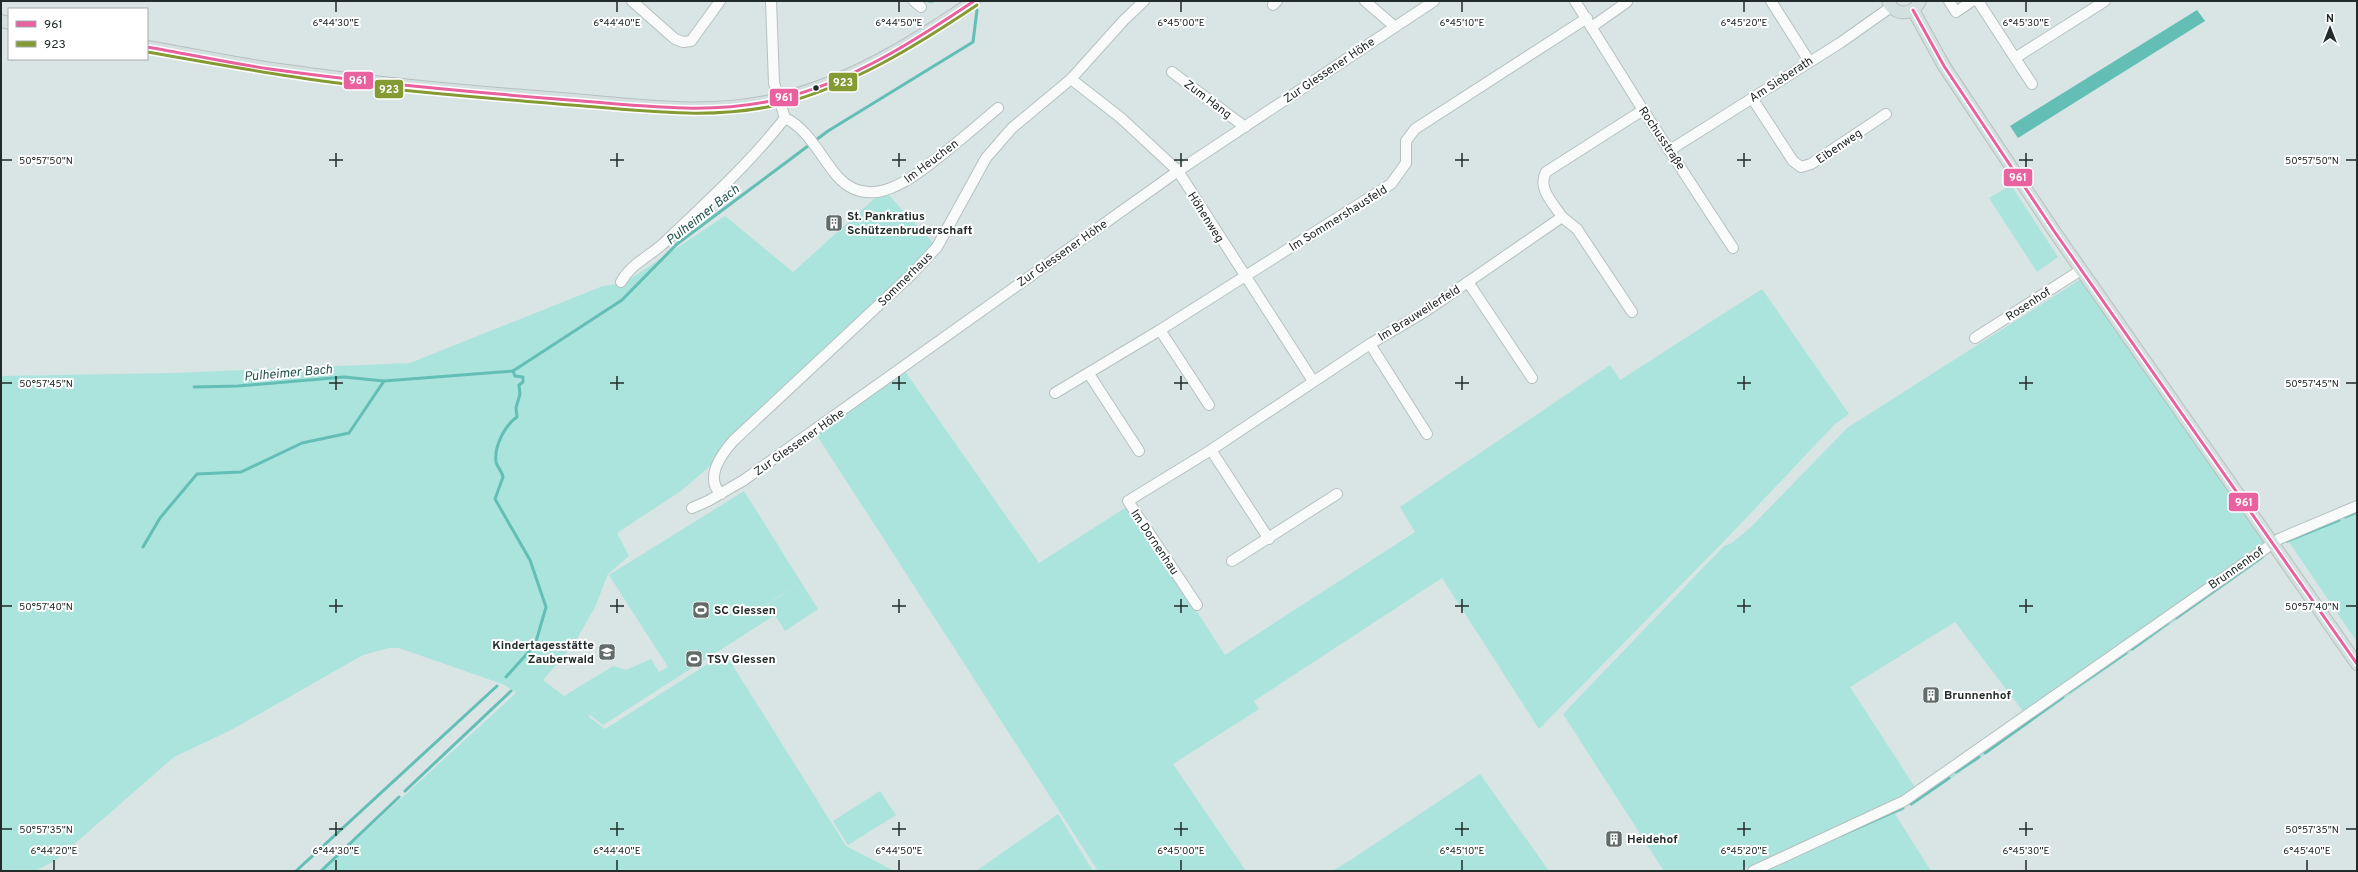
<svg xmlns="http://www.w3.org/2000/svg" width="2358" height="872" viewBox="0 0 2358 872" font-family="Overpass,sans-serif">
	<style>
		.green { fill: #abe4dd }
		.water { fill: #63beb6 }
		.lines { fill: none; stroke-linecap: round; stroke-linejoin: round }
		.stream { stroke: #63beb6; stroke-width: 3 }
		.minor-casing { stroke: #b6c1bf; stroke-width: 12 }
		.major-casing { stroke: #b8bfbe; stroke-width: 14 }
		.minor { stroke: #f9fbfb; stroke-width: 10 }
		.major { stroke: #d2e1e0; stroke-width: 12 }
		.bus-1-casing { stroke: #fff; stroke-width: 6 }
		.bus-2-casing { stroke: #fff; stroke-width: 6 }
		.bus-1 { stroke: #e9619e; stroke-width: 3 }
		.bus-2 { stroke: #849b33; stroke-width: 3 }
		.ticks { fill: none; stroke: #212b29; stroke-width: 1.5 }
		.bus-dot { fill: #212b29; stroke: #fff; stroke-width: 1.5 }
		.labels { text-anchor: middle; stroke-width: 4; stroke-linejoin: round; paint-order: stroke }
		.street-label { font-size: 12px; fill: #212b29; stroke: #fff }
		.poi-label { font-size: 12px; font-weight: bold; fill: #212b29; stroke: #fff; text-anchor: start }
		.water-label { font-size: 13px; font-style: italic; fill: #21544f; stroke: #fff }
		.ticks-label { font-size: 10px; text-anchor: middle; fill: #212b29; stroke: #fff; stroke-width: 4; stroke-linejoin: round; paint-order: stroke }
		.line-badge { stroke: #fff; stroke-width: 1.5 }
		.badge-label { font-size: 11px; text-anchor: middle; font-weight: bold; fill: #fff }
	</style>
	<rect width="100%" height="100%" fill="#d8e5e4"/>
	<g class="green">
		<polygon points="2011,185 2058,257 2037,272 1989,198"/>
		<polygon points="884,190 937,247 733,441 716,465 710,466 681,491 617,533 629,556 608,574 595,607 574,644 543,680 564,696 613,666 626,670 651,659 659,672 668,667 609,575 744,491 801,582 767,604 775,615 603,725 590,715 604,706 588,716 605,729 725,653 846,846 894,871 322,871 516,693 505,685 399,648 389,648 363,655 231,730 174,757 56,860 35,871 1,871 1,376 174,373 410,363 603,286 624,283 725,216 793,272"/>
		<polygon points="2081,279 2264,542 2025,714 1955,622 1850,687 1916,789 1901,800 1739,871 1664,871 1563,714 1724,546 1732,543 1751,527 1847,428"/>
		<polygon points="1762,289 1849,414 1835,424 1729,536 1539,729 1442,578 1254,701 1259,709 1173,764 1246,871 1098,871 816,434 904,370 1039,563 1128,506 1225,655 1415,532 1400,507 1610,365 1620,380"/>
		<polygon points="2357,510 2357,642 2287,539"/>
		<polygon points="2261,555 2263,559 1912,806 1910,802"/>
		<polygon points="801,582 818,609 785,631 768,604"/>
		<polygon points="1480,774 1549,871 1332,871 1349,861"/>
		<polygon points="880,791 896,815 848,845 833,821"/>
		<polygon points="1902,806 1904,810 1895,814 1931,871 1756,871"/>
		<polygon points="1058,814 1093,871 976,871"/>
	</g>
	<polygon class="water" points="2197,10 2205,21 2018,138 2010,126"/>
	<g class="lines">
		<g class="stream">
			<polyline points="929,1 933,1"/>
			<polyline points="194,387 238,386 344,377 384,381 513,371 622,300 677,244 828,131 973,42 977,10"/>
			<polyline points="2345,517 2357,512"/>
			<polyline points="2287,541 2339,520"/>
			<polyline points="143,547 160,518 197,474 241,472 302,443 349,433 384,381"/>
			<polyline points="2176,618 2262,557"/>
			<polyline points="2132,649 2168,623"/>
			<path d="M 506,677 L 535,645 L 546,607 L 530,560 L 495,499 L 503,477 C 502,471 497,467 496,462 C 494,446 505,425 517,417 L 516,408 L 520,394 L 519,385 L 523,382 L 523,377 L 515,376 L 513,371"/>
			<polyline points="2069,692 2126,653"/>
			<polyline points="1985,753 2063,697"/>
			<polyline points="1956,772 1979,757"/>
			<polyline points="405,791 511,691"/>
			<polyline points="1911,804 1949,778"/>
			<polyline points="1842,835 1903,808"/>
			<polyline points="296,871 497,686"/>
			<polyline points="321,871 399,797"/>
		</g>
		<defs>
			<g id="minor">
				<polyline points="632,1 675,39 683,42 691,41 720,1"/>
				<path d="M 771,1 L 774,83 L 785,118 C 809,129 821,158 838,177 C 872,214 916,175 944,153 C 963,138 980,123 998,108"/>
				<polyline points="914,1 921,7"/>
				<polyline points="1365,1 1394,26"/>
				<polyline points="1575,1 1643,110 1733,248"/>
				<polyline points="1771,1 1809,61"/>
				<polyline points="1949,1 1956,12 1972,1"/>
				<polyline points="1978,1 2015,58 2105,1"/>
				<polyline points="1273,5 1277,1"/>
				<polyline points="1593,26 1627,2"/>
				<polyline points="2015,58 2032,84"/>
				<polyline points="1172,72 1245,127"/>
				<polyline points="1071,79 1121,118 1178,171 1313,381"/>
				<polyline points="1752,98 1793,161 1801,167 1811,164 1886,114"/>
				<polyline points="1670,150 1840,43 1891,7"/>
				<polyline points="1562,217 1577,229 1632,312"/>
				<path d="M 621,282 C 631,263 651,256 666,241 C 707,202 750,163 785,118"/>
				<polyline points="1468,282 1532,378"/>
				<polyline points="1160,330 1209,405"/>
				<polyline points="1975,338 2081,270"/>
				<polyline points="1370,344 1427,434"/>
				<polyline points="1089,374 1139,451"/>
				<polyline points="1055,393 1160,330 1391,184 1406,163 1406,141 1415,129 1587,18"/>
				<polyline points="1211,450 1269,539"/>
				<path d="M 721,494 C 704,478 721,455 733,441 L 912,274 L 937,247 L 986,158 L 1012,128 L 1071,79 L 1124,20 L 1144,1"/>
				<polyline points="692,508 708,501 744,480 1178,171 1434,1"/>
				<polyline points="1232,561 1337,494"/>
				<path d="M 1197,605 L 1128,501 L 1211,450 L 1370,344 L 1426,311 L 1562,217 C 1553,203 1537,188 1546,172 L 1643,110"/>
				<polyline points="1753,871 1904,801 2279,539 2357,506"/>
			</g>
			<g id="major">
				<path d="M 1888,1 C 1894,16 1913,16 1920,1"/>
				<polyline points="1913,10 1944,66 2054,231 2357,664"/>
				<polyline points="1,21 9,23"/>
				<path d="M 147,47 C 194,55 240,65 287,71 C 382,85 478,93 574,100 C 641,106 713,116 779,99 C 851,82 914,42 974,1"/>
			</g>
		</defs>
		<use href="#minor" class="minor-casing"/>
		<use href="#major" class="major-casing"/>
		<use href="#minor" class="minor"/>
		<use href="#major" class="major"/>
		<defs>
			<g id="bus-1">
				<polyline points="1913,10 1944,66 2054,231 2357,664"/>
				<path d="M 147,47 C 188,54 229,63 270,69 C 369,83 469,92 569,100 C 639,105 710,116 779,99 C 851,82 913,42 974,1"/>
			</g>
			<path id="bus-2" d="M 147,52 C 205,62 263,73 322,81 C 404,92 488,98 571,105 C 641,110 712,121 781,104 C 853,85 916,46 977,5"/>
		</defs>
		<use href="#bus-1" class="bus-1-casing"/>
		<use href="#bus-2" class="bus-2-casing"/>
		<use href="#bus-1" class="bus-1"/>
		<use href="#bus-2" class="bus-2"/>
	</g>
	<path class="ticks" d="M 336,2 L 336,12M 617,2 L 617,12M 899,2 L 899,12M 1181,2 L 1181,12M 1462,2 L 1462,12M 1744,2 L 1744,12M 2026,2 L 2026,12M 336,153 L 336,167M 617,153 L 617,167M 899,153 L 899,167M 1181,153 L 1181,167M 1462,153 L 1462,167M 1744,153 L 1744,167M 2026,153 L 2026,167M 2,160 L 12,160M 329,160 L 343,160M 610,160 L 624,160M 892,160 L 906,160M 1174,160 L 1188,160M 1455,160 L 1469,160M 1737,160 L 1751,160M 2019,160 L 2033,160M 2346,160 L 2356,160M 336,376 L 336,390M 617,376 L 617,390M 899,376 L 899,390M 1181,376 L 1181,390M 1462,376 L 1462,390M 1744,376 L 1744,390M 2026,376 L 2026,390M 2,383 L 12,383M 329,383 L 343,383M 610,383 L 624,383M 892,383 L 906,383M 1174,383 L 1188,383M 1455,383 L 1469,383M 1737,383 L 1751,383M 2019,383 L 2033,383M 2346,383 L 2356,383M 336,599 L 336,613M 617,599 L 617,613M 899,599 L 899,613M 1181,599 L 1181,613M 1462,599 L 1462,613M 1744,599 L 1744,613M 2026,599 L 2026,613M 2,606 L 12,606M 329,606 L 343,606M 610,606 L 624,606M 892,606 L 906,606M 1174,606 L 1188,606M 1455,606 L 1469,606M 1737,606 L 1751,606M 2019,606 L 2033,606M 2346,606 L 2356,606M 336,822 L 336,836M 617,822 L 617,836M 899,822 L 899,836M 1181,822 L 1181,836M 1462,822 L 1462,836M 1744,822 L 1744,836M 2026,822 L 2026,836M 2,829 L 12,829M 329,829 L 343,829M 610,829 L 624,829M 892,829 L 906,829M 1174,829 L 1188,829M 1455,829 L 1469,829M 1737,829 L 1751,829M 2019,829 L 2033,829M 2346,829 L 2356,829M 54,860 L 54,870M 336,860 L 336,870M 617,860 L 617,870M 899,860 L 899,870M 1181,860 L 1181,870M 1462,860 L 1462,870M 1744,860 L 1744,870M 2026,860 L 2026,870M 2307,860 L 2307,870"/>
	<defs>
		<symbol id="building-square" viewBox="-11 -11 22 22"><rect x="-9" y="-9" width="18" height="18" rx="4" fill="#616c6a" stroke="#fff"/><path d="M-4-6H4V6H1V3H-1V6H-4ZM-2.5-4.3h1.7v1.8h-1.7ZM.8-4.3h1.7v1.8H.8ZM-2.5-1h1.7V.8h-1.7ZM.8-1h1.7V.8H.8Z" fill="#fff"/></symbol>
		<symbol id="stadium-square" viewBox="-11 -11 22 22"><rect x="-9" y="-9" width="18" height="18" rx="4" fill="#616c6a" stroke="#fff"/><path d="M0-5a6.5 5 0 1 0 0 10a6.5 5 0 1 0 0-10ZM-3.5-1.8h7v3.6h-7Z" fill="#fff"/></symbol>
		<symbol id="school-square" viewBox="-11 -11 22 22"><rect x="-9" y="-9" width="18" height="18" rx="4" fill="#616c6a" stroke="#fff"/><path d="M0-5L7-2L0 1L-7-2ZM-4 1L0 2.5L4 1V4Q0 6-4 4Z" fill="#fff"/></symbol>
	</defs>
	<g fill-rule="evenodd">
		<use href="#building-square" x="824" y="213" width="20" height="20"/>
		<use href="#stadium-square" x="691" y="600" width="20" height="20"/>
		<use href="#school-square" x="597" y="642" width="20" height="20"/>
		<use href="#stadium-square" x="684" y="649" width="20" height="20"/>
		<use href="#building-square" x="1921" y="685" width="20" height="20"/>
		<use href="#building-square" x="1604" y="829" width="20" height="20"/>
	</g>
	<circle class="bus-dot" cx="816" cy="88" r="3.5"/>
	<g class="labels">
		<g class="street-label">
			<text transform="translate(1329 70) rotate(-34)" y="4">Zur Glessener Höhe</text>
			<text transform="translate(1781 79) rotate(-33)" y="4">Am Sieberath</text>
			<text transform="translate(1208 99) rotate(37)" y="4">Zum Hang</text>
			<text transform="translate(1662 138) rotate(56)" y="4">Rochusstraße</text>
			<text transform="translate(1839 146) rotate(-34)" y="4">Eibenweg</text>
			<text transform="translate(931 161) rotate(-37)" y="4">Im Heuchen</text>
			<text transform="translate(1206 217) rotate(58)" y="4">Höhenweg</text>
			<text transform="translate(1338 218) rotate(-32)" y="4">Im Sommershausfeld</text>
			<text transform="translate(1062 253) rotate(-35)" y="4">Zur Glessener Höhe</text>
			<text transform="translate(905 279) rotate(-45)" y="4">Sommerhaus</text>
			<text transform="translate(2028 304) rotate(-33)" y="4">Rosenhof</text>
			<text transform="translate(1419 313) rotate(-32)" y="4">Im Brauweilerfeld</text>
			<text transform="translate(799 442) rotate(-35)" y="4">Zur Glessener Höhe</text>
			<text transform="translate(1155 542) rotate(56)" y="4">Im Dornenhau</text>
			<text transform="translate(2236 568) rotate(-35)" y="4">Brunnenhof</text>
		</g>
		<g class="poi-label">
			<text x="847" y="220">St. Pankratius<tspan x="847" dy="14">Schützenbruderschaft</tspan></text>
			<text x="714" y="614">SC Glessen</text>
			<text x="594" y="649" text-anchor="end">Kindertagesstätte<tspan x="594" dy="14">Zauberwald</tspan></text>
			<text x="707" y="663">TSV Glessen</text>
			<text x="1944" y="699">Brunnenhof</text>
			<text x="1627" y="843">Heidehof</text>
		</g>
		<g class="water-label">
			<text transform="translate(702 214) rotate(-38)" y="5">Pulheimer Bach</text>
			<text transform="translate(288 372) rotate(-5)" y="5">Pulheimer Bach</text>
		</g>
	</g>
	<g class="ticks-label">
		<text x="336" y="26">6°44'30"E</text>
		<text x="617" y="26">6°44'40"E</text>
		<text x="899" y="26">6°44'50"E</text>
		<text x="1181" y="26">6°45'00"E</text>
		<text x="1462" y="26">6°45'10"E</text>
		<text x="1744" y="26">6°45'20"E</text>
		<text x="2026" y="26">6°45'30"E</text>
		<text x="46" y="164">50°57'50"N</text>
		<text x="2312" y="164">50°57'50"N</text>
		<text x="46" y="387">50°57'45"N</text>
		<text x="2312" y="387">50°57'45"N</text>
		<text x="46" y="610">50°57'40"N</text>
		<text x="2312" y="610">50°57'40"N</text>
		<text x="46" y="833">50°57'35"N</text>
		<text x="2312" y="833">50°57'35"N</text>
		<text x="54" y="854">6°44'20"E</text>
		<text x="336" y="854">6°44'30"E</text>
		<text x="617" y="854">6°44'40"E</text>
		<text x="899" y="854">6°44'50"E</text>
		<text x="1181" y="854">6°45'00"E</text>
		<text x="1462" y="854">6°45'10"E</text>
		<text x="1744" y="854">6°45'20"E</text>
		<text x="2026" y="854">6°45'30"E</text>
		<text x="2307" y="854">6°45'40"E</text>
	</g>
	<g class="line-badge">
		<rect x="343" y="71" width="31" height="19" rx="4" fill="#e9619e"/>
		<rect x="828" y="72" width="30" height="20" rx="4" fill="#849b33"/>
		<rect x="374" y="79" width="30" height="20" rx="4" fill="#849b33"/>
		<rect x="769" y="88" width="30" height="19" rx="4" fill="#e9619e"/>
		<rect x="2003" y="168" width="30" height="19" rx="4" fill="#e9619e"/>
		<rect x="2228" y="492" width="31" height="20" rx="4" fill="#e9619e"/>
	</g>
	<g class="badge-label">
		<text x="358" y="84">961</text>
		<text x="843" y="86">923</text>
		<text x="389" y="93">923</text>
		<text x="784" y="101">961</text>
		<text x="2018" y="181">961</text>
		<text x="2244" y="506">961</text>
	</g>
	<rect width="2358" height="872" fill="none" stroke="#212b29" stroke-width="4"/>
	<rect x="8" y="8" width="140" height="52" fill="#ffffff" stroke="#a6aaa9"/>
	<rect x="16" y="21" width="20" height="6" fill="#e9619e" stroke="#a6aaa9"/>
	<text x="44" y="28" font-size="12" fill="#212b29">961</text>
	<rect x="16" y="41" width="20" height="6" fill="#849b33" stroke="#a6aaa9"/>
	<text x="44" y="48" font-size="12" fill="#212b29">923</text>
	<g transform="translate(2330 28)" stroke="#ffffff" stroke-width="3" paint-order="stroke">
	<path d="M0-3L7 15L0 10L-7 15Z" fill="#212b29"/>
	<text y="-6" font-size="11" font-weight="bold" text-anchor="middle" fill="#212b29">N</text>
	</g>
</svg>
